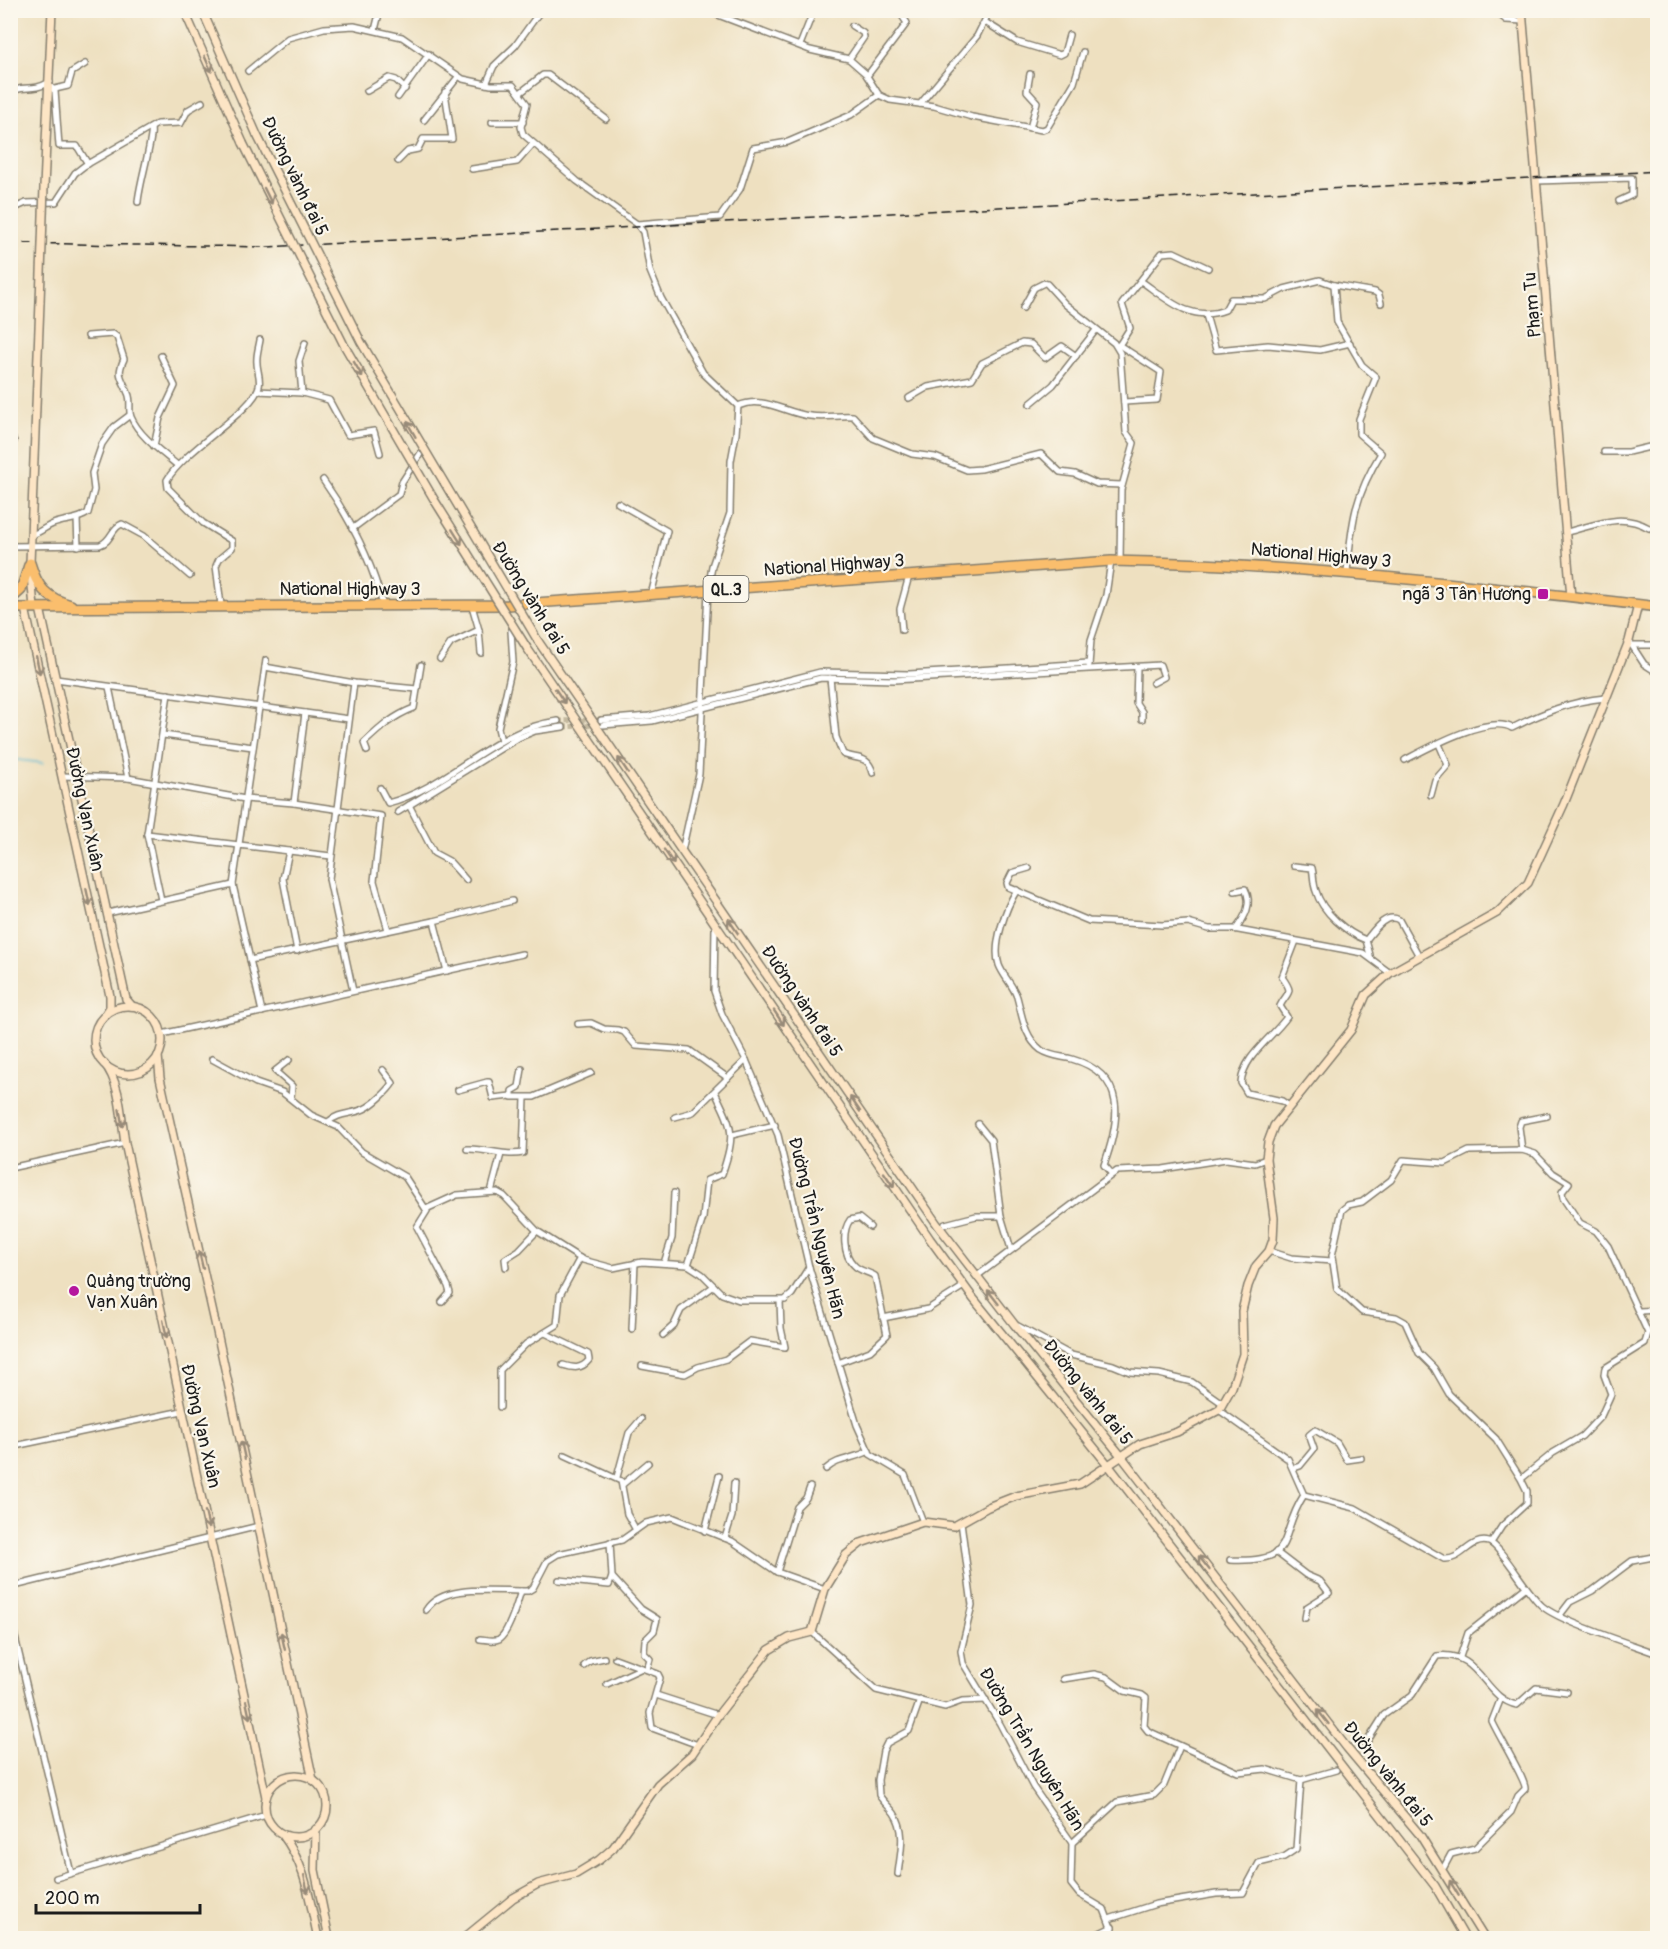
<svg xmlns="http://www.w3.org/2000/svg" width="1668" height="1949" viewBox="0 0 1668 1949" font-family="Pangolin,sans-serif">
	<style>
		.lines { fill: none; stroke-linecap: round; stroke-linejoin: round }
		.stream { stroke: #55b9d3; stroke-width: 1.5 }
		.street-tunnel { stroke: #c4b99f; stroke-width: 5; stroke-dasharray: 5 2.5; stroke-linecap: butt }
		.street-casing { stroke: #857e6e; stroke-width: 8 }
		.secondary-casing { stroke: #857e6e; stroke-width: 10 }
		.highway-casing { stroke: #857e6e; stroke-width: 12 }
		.street { stroke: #fff; stroke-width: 5 }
		.secondary { stroke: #fde5c5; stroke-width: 7 }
		.highway { stroke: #fabe6d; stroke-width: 9 }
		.rail { stroke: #1c1c1c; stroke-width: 1.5; stroke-dasharray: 9 4.5; stroke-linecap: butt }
		.secondary-bridge-casing { stroke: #857e6e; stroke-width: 10; stroke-linecap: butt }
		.secondary-bridge { stroke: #fde5c5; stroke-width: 7 }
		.oneway { stroke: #988b79 }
		.poi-dot { fill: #b5179e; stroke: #fbf7ec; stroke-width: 2 }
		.labels { text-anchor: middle; stroke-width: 4.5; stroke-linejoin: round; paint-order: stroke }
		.shield { fill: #fbf7ec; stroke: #5f5e5a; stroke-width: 1.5 }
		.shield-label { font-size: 16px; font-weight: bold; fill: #1c1c1c }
		.street-label { font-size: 18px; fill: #1c1c1c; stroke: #fbf7ec }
		.poi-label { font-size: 18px; fill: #1c1c1c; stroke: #fbf7ec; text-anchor: end }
	</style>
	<rect width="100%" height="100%" fill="#fbf7ec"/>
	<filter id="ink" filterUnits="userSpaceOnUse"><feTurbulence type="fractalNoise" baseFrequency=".0167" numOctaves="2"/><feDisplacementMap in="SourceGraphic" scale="12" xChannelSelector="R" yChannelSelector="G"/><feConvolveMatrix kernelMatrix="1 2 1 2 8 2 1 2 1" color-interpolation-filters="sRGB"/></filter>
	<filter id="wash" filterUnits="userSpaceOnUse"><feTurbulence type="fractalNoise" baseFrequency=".008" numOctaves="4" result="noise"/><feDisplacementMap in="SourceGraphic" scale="24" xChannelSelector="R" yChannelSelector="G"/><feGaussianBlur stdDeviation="1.35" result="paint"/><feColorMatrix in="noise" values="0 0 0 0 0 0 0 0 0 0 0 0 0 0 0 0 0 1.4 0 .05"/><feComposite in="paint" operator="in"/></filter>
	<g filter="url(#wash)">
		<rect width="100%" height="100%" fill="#eee0c0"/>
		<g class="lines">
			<polyline class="stream" points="10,759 43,763"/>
		</g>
	</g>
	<g filter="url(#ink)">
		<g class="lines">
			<g class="street-tunnel">
				<polyline points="558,721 601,720"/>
				<polyline points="563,727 597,725"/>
			</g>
			<defs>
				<g id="street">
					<polyline points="705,10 810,50 849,59 865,73 879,95 890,100 934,106 972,117 1042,130 1047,128 1074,83 1083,52"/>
					<polyline points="1494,10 1506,20 1523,21"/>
					<polyline points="985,22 1017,42 1060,55 1064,53 1069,35"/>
					<polyline points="375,30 380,10"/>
					<polyline points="800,45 814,10"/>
					<polyline points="849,59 864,37 863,33 852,26"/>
					<polyline points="248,71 288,38 324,28 354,26 402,37 463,79 491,85 513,85 527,104 521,127 523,134 577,181 637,224 643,232 650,271 661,298 703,373 738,406 736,434 731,461 730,513 712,566 708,591 699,774 682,851"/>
					<polyline points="867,76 907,23 898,10"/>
					<polyline points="486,84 494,66 515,46 541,10"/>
					<polyline points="51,87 55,91 59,146 77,146 88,164"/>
					<polyline points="55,89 68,86 72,72 85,64"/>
					<polyline points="367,91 389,78 396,80 405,89"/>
					<polyline points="520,93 543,75 548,75 606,119"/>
					<polyline points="398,97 429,54"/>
					<polyline points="920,104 977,36 990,10"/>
					<path d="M 10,107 L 15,90 C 29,85 31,92 50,82"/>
					<polyline points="424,120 458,77"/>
					<polyline points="492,122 523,122"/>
					<polyline points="1030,128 1037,102 1027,91 1030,74"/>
					<polyline points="398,161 408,151 418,149 423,139 452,139 445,92"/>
					<polyline points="472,169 517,162 533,144"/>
					<polyline points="1537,181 1632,178 1632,195 1619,201"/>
					<path d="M 138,202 C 139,185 154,136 151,128"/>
					<polyline points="10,210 26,203 56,202 75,173 84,166 157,124 181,123 188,110 202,102"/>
					<polyline points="637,224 720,217 740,189 753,148 788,142 851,115 879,95"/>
					<path d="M 1141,281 C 1168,300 1191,323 1225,310 L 1231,299 L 1265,299 L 1284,289 L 1320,280 L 1334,285 L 1375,292 L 1379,295 L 1381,303"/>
					<polyline points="1047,284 1065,304 1114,343 1120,353 1126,432 1134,443 1121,490 1120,562"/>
					<path d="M 1334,285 L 1337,322 L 1362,365 L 1376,377 L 1359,419 L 1359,434 L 1381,453 C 1354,497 1352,522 1347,572"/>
					<polyline points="1023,308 1034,288 1044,283"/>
					<polyline points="1206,315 1216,350 1268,345 1320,350 1350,343"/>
					<path d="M 88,336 L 113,334 L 117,337 L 124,359 C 116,376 122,377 128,393 C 132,401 128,410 131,417 C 139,436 162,452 177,465"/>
					<polyline points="1119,345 1161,372 1157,400 1124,402"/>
					<polyline points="1118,347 1130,328 1122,304 1162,253 1174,252 1208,268"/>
					<polyline points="257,391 302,393 329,400 348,435 374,431 380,453"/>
					<polyline points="302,393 299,361 305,343"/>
					<polyline points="909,398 928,387 972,379 982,363 1022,343 1031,344 1045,358 1062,346 1076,356"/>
					<polyline points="1030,404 1053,385 1096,330"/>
					<path d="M 738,406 C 764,395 784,413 810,416 C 825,418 839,415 853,416 L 873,438 L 912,454 L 935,457 L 967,470 L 981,469 L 1041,454 L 1060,472 L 1075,474 L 1097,484 L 1122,485"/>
					<polyline points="10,435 14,441 10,449"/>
					<polyline points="154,446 160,418 175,386 161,356"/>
					<polyline points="1604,452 1628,452 1658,445"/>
					<path d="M 323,480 C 349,517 372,561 383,606"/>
					<polyline points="618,503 667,531 651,595"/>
					<polyline points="77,519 78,546"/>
					<polyline points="352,529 399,494 402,482 424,448"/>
					<path d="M 1567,532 C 1597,525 1620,512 1649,528"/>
					<path d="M 31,535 C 40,533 45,527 53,524 C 65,519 77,521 88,513 L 94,490 L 92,473 L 102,444 L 114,427 L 130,415"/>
					<path d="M 10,546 L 100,545 C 112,541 111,528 122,524 L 144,536 L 190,576"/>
					<path d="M 221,605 L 216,566 L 219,559 L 232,548 L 232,541 L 203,523 L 168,488 L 167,480 C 185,449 255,410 259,386 C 261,379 257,370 257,363 C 256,355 259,347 260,340"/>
					<polyline points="472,606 479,630 481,653"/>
					<polyline points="902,630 900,609 909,576"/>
					<polyline points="1629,641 1644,664 1658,673"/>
					<polyline points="1633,645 1658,645"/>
					<polyline points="440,659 451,643 479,630"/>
					<polyline points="1089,665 1091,640 1106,595 1111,561"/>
					<polyline points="265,667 354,683 417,689"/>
					<polyline points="1137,667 1136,703 1142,712 1142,719"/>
					<path d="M 830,678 L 836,737 L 843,754 C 856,760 868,754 873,773"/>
					<polyline points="56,679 349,719"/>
					<polyline points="109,687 128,778"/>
					<polyline points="601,720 649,716 820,672 909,674 1089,663"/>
					<polyline points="603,725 652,721 821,678 894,680 1160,665 1164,677 1153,683"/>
					<polyline points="163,735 253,747"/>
					<polyline points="501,741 498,728 513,662 511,631"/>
					<path d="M 367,751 L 364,743 C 380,728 393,716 414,708 L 421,665"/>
					<path d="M 1405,760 C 1428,748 1489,714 1512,728 C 1542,713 1571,701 1605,698"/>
					<polyline points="62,776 128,778 245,799 294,803 381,816 374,881 388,930"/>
					<path d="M 380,788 L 388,803 C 450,787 493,729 558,721"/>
					<polyline points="1431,795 1435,780 1448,765 1439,744"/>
					<polyline points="294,803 305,713"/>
					<polyline points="409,805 434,853 449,861 466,880"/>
					<polyline points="398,812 518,738 535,731 563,727"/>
					<polyline points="147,834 331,856"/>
					<polyline points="289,851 283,879 297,951"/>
					<path d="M 1294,866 L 1312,868 C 1314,876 1313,884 1316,891 C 1322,912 1347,933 1366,940 L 1370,955"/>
					<polyline points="1029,868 1012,873 1007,883 1008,887 1089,921 1162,925 1188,923 1209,929 1233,929 1363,953 1390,973"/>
					<path d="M 1017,890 C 1006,907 992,945 999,965 C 1003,976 1013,985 1017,997 C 1022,1015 1024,1037 1041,1050 C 1052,1057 1061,1056 1072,1059 C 1128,1075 1120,1121 1104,1165 L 1112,1174"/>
					<path d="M 1235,891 L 1245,889 C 1253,904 1245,917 1236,929"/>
					<polyline points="161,900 147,834 168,694"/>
					<polyline points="108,913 233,885"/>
					<polyline points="434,921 447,971"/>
					<polyline points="715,925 714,991 722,1014 746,1060 778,1135 809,1267 857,1425 870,1454 905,1475 923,1522"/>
					<path d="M 1366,940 C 1374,930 1386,912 1399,920 L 1419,956"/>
					<polyline points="250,960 434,921 512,901"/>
					<polyline points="353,991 329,879 354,683"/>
					<polyline points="262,1012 233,885 266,660"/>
					<polyline points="578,1024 591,1023 604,1029 618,1030 624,1032 636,1046 689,1050 728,1078"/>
					<polyline points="162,1034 522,954"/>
					<polyline points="212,1059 256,1083 282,1092 311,1115 338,1127 362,1152 405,1177 427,1211 417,1227 448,1286 450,1293 442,1302"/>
					<polyline points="289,1060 275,1071 292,1086 291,1098"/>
					<polyline points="522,1069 519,1087 512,1091 512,1097 534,1097 591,1073"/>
					<polyline points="458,1090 487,1082 489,1082 493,1098 511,1096"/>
					<path d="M 1289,1106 L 1282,1101 L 1247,1093 L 1241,1083 C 1243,1056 1272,1038 1287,1017 L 1280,1006 C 1287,991 1295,995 1282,977 L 1296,941"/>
					<polyline points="675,1117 693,1112 746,1060"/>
					<path d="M 328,1122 C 340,1112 350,1115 364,1109 C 373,1105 388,1091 393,1083 L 383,1070"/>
					<polyline points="978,1124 991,1140 1001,1216 1011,1249"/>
					<polyline points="732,1135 775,1125"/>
					<path d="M 467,1149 C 486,1148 504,1157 523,1153 L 525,1098"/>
					<polyline points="1522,1150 1519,1127 1521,1121 1547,1116"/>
					<polyline points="10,1168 125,1143"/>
					<polyline points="491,1192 501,1154"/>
					<polyline points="426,1209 457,1195 497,1192 504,1196 537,1231 583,1260 613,1268 642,1262 688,1265 702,1274 722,1294 739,1300 785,1300 792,1294 809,1267"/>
					<polyline points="945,1224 976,1216 1001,1216"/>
					<polyline points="1269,1251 1291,1258 1332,1261"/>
					<polyline points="664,1263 672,1238 674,1193"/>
					<path d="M 688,1265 L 703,1218 L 707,1180 L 722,1174 C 736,1133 733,1129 715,1092"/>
					<polyline points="506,1267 505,1259 519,1250 537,1231"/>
					<polyline points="977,1276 1117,1171 1163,1169 1226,1159 1255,1163 1266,1159"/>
					<polyline points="1640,1311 1658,1310"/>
					<polyline points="883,1318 928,1309 964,1286"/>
					<polyline points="1018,1326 1071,1355 1113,1365 1130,1372 1159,1374 1192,1382 1222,1403"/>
					<polyline points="632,1329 635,1263"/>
					<path d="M 545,1333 L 588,1354 L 589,1360 C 581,1370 573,1368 563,1365"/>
					<polyline points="663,1335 674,1325 681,1310 714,1286"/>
					<path d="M 838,1363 L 870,1351 L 887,1335 L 875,1276 C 869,1272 859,1271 854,1265 C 843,1255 842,1231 850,1220 L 859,1218 L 870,1227"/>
					<polyline points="642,1366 685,1374 698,1367 726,1359 750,1341 785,1347 781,1328 780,1301"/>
					<polyline points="500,1407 500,1370 526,1344 557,1325 560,1295 580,1258"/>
					<path d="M 1219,1410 L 1288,1459 L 1304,1495 L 1355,1508 L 1444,1559 C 1462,1561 1470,1537 1489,1542 C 1501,1546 1527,1593 1542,1606 C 1561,1622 1631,1644 1658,1654"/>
					<polyline points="10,1447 182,1411"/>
					<polyline points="565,1455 621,1481 627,1514 636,1530"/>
					<polyline points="1294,1468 1300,1466 1314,1449 1309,1435 1315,1430 1337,1443 1347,1460 1361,1458"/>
					<path d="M 826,1469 C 838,1458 854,1459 869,1451"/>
					<polyline points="617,1477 629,1433 641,1419"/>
					<polyline points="623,1484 648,1463"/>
					<polyline points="961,1522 972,1605 961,1651 963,1663 1000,1724 1033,1787 1072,1843 1071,1884 1079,1894 1104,1909 1115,1938"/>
					<polyline points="705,1531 719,1476"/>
					<polyline points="725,1538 732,1516 734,1483"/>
					<polyline points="1491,1543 1502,1526 1527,1503 1527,1491 1521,1479 1496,1439 1449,1394 1434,1368 1419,1353 1405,1322 1396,1317 1362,1312 1337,1289 1332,1256 1342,1210 1348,1205 1362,1202 1391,1180 1403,1160 1445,1163 1469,1151 1522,1150 1535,1154 1553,1173 1569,1183 1562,1192 1563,1198 1580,1223 1596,1231 1608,1246 1648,1333 1645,1343 1605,1368 1604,1375 1611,1394 1601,1416 1582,1436 1553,1453 1521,1479"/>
					<polyline points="1276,1552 1306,1575 1320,1581 1329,1593 1307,1607 1305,1618"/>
					<path d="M 1230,1560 C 1300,1563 1276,1538 1304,1495"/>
					<polyline points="777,1572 797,1507 806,1498 810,1487"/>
					<polyline points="612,1577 641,1609 657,1619 654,1631 645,1640 644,1653 650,1659 647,1669"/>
					<polyline points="559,1580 609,1585 612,1577 610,1542"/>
					<polyline points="10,1587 259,1526"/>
					<path d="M 426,1610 C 443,1582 500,1592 528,1591 L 533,1588 L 547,1561 L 558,1554 L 622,1540 L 646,1523 L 672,1517 L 732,1541 L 777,1572 L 825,1589"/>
					<polyline points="1560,1615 1570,1602 1592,1591 1632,1561 1658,1556"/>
					<polyline points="10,1616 71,1873"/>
					<polyline points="812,1632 876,1690 945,1707 962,1701 986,1700"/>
					<path d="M 480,1639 C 485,1639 493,1642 499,1639 C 509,1633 517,1603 521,1591"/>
					<polyline points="1460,1657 1468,1633 1525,1588"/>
					<polyline points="615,1658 642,1668"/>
					<polyline points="584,1666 590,1661 604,1658"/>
					<polyline points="1063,1679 1094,1674 1106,1677 1125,1691 1142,1695 1146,1698 1144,1726 1148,1731 1238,1772 1265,1769 1301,1780 1336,1770"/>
					<polyline points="607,1684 642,1668 658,1674 660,1678 650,1713 652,1728 698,1745"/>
					<polyline points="656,1695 718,1715"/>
					<path d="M 1365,1745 L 1384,1715 L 1412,1695 L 1437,1656 C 1480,1650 1484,1699 1517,1705 L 1536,1688 L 1567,1692"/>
					<polyline points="1072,1843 1117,1802 1154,1795 1164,1785 1180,1746"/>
					<path d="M 1444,1867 L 1451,1854 L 1475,1848 L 1511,1812 L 1518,1796 L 1525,1789 C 1527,1782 1497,1733 1492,1721 L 1501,1698"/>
					<path d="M 898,1874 C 900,1854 907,1832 894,1813 C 889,1806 883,1802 879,1795 L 878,1780 L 883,1751 L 887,1743 L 909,1731 L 920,1700"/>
					<polyline points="56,1878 266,1815"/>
					<polyline points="1109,1919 1156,1904 1216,1894 1243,1893 1259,1863 1284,1857 1296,1849 1301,1780"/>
					<polyline points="1089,1938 1112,1927"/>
				</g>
				<g id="secondary">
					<polyline points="184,10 243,143"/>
					<polyline points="202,10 257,135"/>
					<polyline points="1522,10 1571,597"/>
					<polyline points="44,187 52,10"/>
					<polyline points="25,608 110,996 110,1007 105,1015"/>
					<polyline points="34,608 30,563 40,302"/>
					<polyline points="40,608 126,999 132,1006"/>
					<polyline points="538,641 937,1224 1014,1324 1122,1457 1347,1748 1420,1835 1484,1938"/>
					<polyline points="527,648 930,1239 973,1298 1109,1466 1435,1886 1465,1938"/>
					<circle cx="128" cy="1040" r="34"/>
					<polyline points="158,1056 160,1078 216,1327 313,1780"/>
					<path d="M 104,1063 C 121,1083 121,1118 125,1143 L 266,1797"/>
					<circle cx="296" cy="1806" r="31"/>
					<polyline points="316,1829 315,1870 329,1938"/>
					<path d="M 282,1834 C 307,1867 309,1899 318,1938"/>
					<polyline points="464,1938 513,1898 538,1884 576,1874 599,1860 613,1848 658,1784 692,1754 718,1715 769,1650 789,1638 812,1632 825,1589 846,1555 861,1543 923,1522 954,1526 988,1507 1016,1496 1080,1484 1140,1444 1177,1432 1219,1410 1232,1387 1243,1354 1242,1311 1248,1286 1256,1266 1269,1251 1273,1240 1274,1218 1266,1159 1268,1142 1274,1126 1351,1030 1366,995 1390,973 1497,913 1528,883 1564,804 1629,641 1638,605"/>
				</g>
				<g id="highway">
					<path d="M 30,563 C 37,587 46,598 71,605"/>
					<polyline points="10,600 21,590 29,565"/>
					<path d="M 10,608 L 508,605 L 1111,561 C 1294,564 1475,585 1658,607"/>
				</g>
			</defs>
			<use href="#street" class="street-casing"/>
			<use href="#secondary" class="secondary-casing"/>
			<use href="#highway" class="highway-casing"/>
			<use href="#street" class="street"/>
			<use href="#secondary" class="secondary"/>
			<use href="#highway" class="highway"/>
			<polyline class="rail" points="10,243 268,247 1658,171"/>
			<defs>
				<g id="secondary-bridge">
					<polyline points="257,135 361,342 538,641"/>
					<polyline points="243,143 344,345 435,501 527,648"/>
					<polyline points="40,302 44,187"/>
				</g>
			</defs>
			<use href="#secondary-bridge" class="secondary-bridge-casing"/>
			<use href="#secondary-bridge" class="secondary-bridge"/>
		</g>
		<defs><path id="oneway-shaft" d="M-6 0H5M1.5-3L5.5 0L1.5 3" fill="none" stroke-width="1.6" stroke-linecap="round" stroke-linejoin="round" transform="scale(1.5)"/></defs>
		<g class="oneway">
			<use href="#oneway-shaft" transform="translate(208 64) rotate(66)"/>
			<use href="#oneway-shaft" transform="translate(268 196) rotate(64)"/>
			<use href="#oneway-shaft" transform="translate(358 369) rotate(60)"/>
			<use href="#oneway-shaft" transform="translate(411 429) rotate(-120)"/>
			<use href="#oneway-shaft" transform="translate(457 537) rotate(58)"/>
			<use href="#oneway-shaft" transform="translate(38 665) rotate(78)"/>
			<use href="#oneway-shaft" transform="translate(560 696) rotate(56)"/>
			<use href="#oneway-shaft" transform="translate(623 765) rotate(-124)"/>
			<use href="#oneway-shaft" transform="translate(669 857) rotate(56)"/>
			<use href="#oneway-shaft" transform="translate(88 897) rotate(78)"/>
			<use href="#oneway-shaft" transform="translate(733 926) rotate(-124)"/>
			<use href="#oneway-shaft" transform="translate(779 1018) rotate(56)"/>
			<use href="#oneway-shaft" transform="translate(855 1104) rotate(-124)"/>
			<use href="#oneway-shaft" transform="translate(121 1118) rotate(80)"/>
			<use href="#oneway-shaft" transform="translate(889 1180) rotate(56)"/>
			<use href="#oneway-shaft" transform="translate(201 1260) rotate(-103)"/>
			<use href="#oneway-shaft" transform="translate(993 1297) rotate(-128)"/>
			<use href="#oneway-shaft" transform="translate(165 1329) rotate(78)"/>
			<use href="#oneway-shaft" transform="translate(243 1450) rotate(-102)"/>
			<use href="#oneway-shaft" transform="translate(207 1520) rotate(77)"/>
			<use href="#oneway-shaft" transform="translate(1204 1563) rotate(-128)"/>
			<use href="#oneway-shaft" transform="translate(283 1641) rotate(-102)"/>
			<use href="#oneway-shaft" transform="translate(248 1710) rotate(78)"/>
			<use href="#oneway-shaft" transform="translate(1323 1717) rotate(-128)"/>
			<use href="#oneway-shaft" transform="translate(306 1884) rotate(78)"/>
			<use href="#oneway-shaft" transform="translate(1454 1888) rotate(-121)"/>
		</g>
	</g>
	<g class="poi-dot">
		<rect x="1537" y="588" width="12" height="12" rx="3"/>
		<circle cx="74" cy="1291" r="6"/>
	</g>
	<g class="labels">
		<rect class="shield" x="703.5" y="576" width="45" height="26" rx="4.5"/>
		<g class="shield-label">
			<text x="726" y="595">QL.3</text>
		</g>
		<g class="street-label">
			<text transform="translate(295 176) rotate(64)" y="6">Đường vành đai 5</text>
			<text transform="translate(1532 305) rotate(-95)" y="6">Phạm Tu</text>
			<text transform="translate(1321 555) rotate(5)" y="6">National Highway 3</text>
			<text transform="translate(834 565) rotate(-4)" y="6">National Highway 3</text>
			<text x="350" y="595">National Highway 3</text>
			<text transform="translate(531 598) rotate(58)" y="6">Đường vành đai 5</text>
			<text transform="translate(85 809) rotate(78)" y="6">Đường Vạn Xuân</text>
			<text transform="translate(802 1001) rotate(56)" y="6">Đường vành đai 5</text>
			<text transform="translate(817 1228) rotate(76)" y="6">Đường Trần Nguyên Hãn</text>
			<text transform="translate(1088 1392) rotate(51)" y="6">Đường vành đai 5</text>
			<text transform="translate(201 1426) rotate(77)" y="6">Đường Vạn Xuân</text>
			<text transform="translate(1032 1749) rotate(59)" y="6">Đường Trần Nguyên Hãn</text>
			<text transform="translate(1388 1774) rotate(51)" y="6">Đường vành đai 5</text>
		</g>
		<g class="poi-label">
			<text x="1531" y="600">ngã 3 Tân Hương</text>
			<text x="86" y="1287" text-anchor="start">Quảng trường<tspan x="86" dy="21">Vạn Xuân</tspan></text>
		</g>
	</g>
	<rect width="1668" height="1949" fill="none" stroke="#fbf7ec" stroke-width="36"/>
	<path d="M36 1904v9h164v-9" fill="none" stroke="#1c1c1c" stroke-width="3"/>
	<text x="45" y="1904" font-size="18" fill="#1c1c1c" stroke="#fbf7ec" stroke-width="4.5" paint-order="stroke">200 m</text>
</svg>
